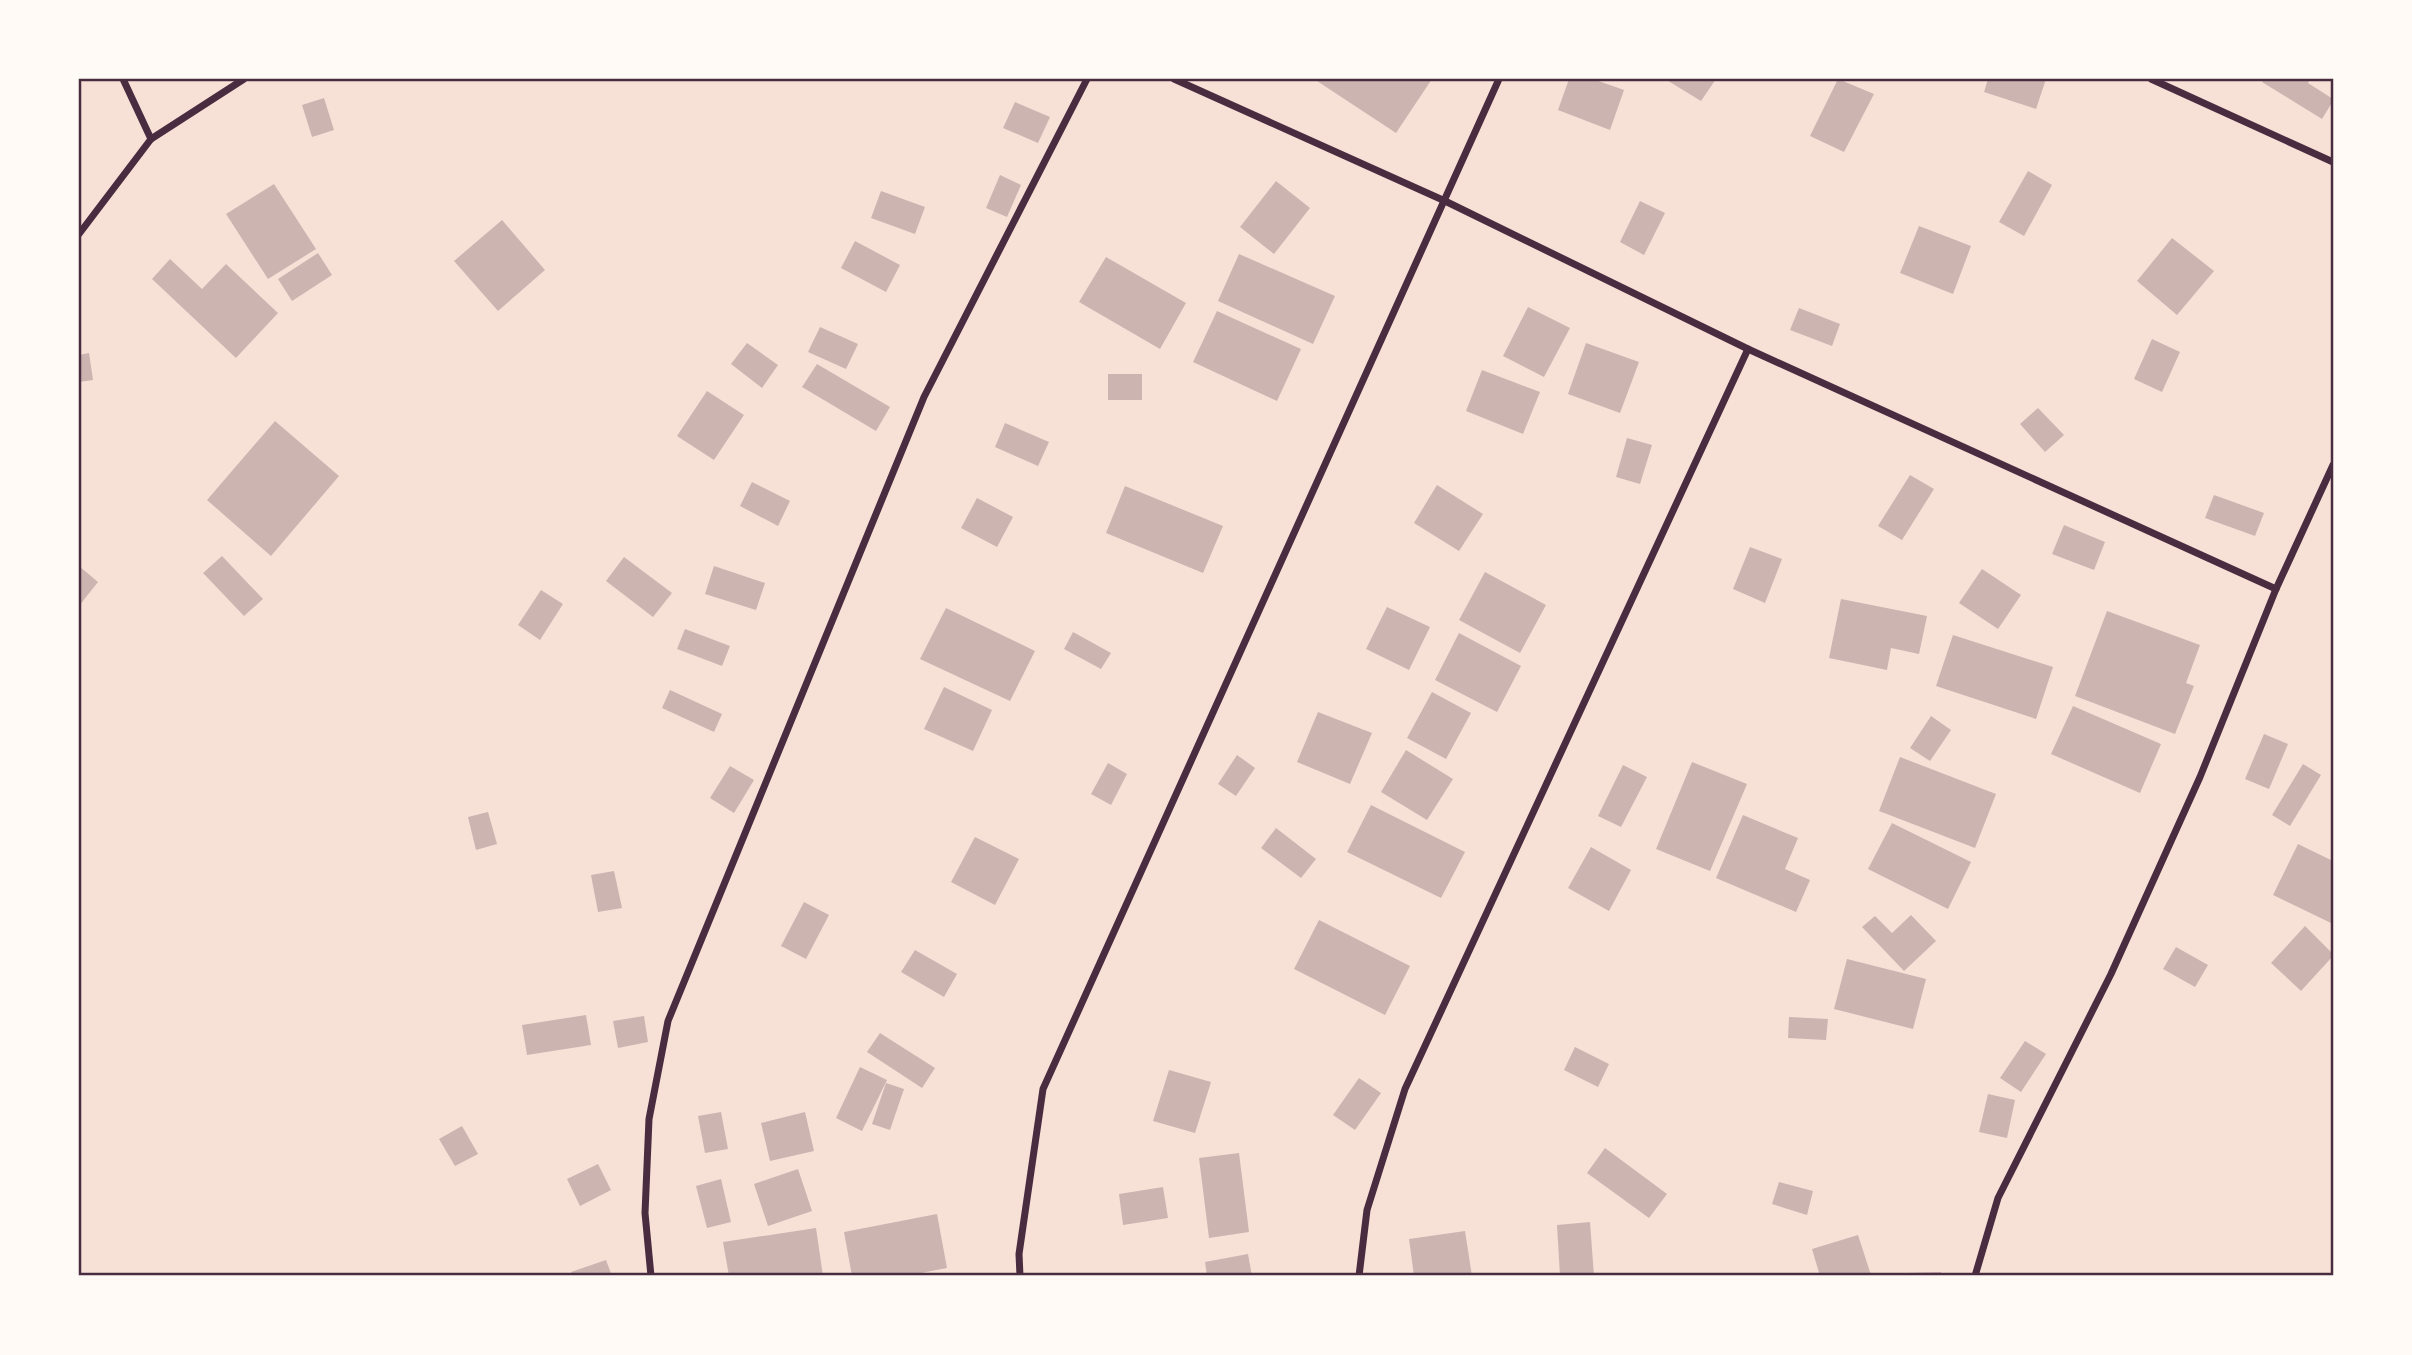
<svg xmlns="http://www.w3.org/2000/svg" width="2412" height="1355" viewBox="0 0 2412 1355" font-family="'Times New Roman',serif">
	<style>
		.building { fill: #ccb4b1 }
		.lines { fill: none; stroke-linecap: round; stroke-linejoin: round }
		.minor { stroke: #4a2c40; stroke-width: 7 }
		.neatline { fill: none; stroke: #4a2c40; stroke-width: 2.5 }
	</style>
	<rect width="100%" height="100%" fill="#f7e1d7"/>
	<g class="building">
		<polygon points="1314,79 1432,79 1396,133"/>
		<polygon points="1569,79 1593,79 1624,90 1610,130 1558,110"/>
		<polygon points="1665,79 1716,79 1701,101"/>
		<polygon points="1838,79 1874,94 1844,152 1810,136"/>
		<polygon points="1988,79 2046,79 2036,109 1984,92"/>
		<polygon points="2264,79 2310,79 2308,83 2333,99 2333,101 2322,119 2262,82"/>
		<polygon points="324,98 334,130 312,137 302,105"/>
		<polygon points="1015,102 1050,117 1038,143 1003,128"/>
		<polygon points="2028,171 2052,185 2024,236 1999,222"/>
		<polygon points="1000,175 1021,185 1007,217 986,208"/>
		<polygon points="1276,181 1310,208 1274,254 1240,227"/>
		<polygon points="274,184 316,249 268,279 226,214"/>
		<polygon points="881,191 925,207 915,234 871,218"/>
		<polygon points="1640,201 1665,213 1644,255 1620,242"/>
		<polygon points="502,220 545,270 498,311 454,261"/>
		<polygon points="1919,226 1971,246 1953,294 1900,273"/>
		<polygon points="2172,238 2214,271 2177,315 2137,281"/>
		<polygon points="855,241 900,265 886,292 841,268"/>
		<polygon points="318,253 332,275 292,301 278,279"/>
		<polygon points="1239,254 1335,296 1313,344 1218,301"/>
		<polygon points="1106,257 1186,303 1160,349 1079,302"/>
		<polygon points="170,259 202,289 226,264 278,313 236,358 152,279"/>
		<polygon points="1528,307 1570,328 1544,377 1503,356"/>
		<polygon points="1799,308 1840,324 1832,346 1790,330"/>
		<polygon points="1217,311 1301,349 1277,401 1193,362"/>
		<polygon points="820,327 858,344 846,369 808,352"/>
		<polygon points="2152,339 2180,352 2162,392 2134,379"/>
		<polygon points="747,343 778,365 762,388 731,364"/>
		<polygon points="1586,343 1639,362 1620,413 1568,394"/>
		<polygon points="89,353 93,380 79,382 79,355"/>
		<polygon points="817,364 890,407 876,431 802,387"/>
		<polygon points="1482,370 1540,392 1523,434 1466,411"/>
		<rect x="1108" y="374" width="34" height="26"/>
		<polygon points="707,391 744,415 714,460 677,436"/>
		<polygon points="2038,408 2064,435 2045,452 2020,424"/>
		<polygon points="275,421 339,476 271,556 207,500"/>
		<polygon points="1005,423 1049,442 1038,466 995,447"/>
		<polygon points="1627,438 1652,445 1640,484 1616,477"/>
		<polygon points="1910,475 1934,489 1902,540 1878,526"/>
		<polygon points="752,482 790,501 778,526 740,506"/>
		<polygon points="1437,485 1483,514 1459,551 1414,523"/>
		<polygon points="1125,486 1223,526 1203,573 1106,533"/>
		<polygon points="2214,495 2264,513 2255,536 2205,518"/>
		<polygon points="977,498 1013,517 997,547 961,528"/>
		<polygon points="2064,525 2105,542 2094,570 2052,554"/>
		<polygon points="1750,547 1782,559 1765,603 1733,589"/>
		<polygon points="222,556 263,599 244,616 203,573"/>
		<polygon points="624,557 672,593 653,617 606,581"/>
		<polygon points="79,566 98,582 79,606"/>
		<polygon points="714,566 765,583 756,610 705,594"/>
		<polygon points="1982,569 2021,595 1998,629 1959,603"/>
		<polygon points="1485,572 1546,605 1520,653 1459,620"/>
		<polygon points="541,590 563,604 540,640 518,625"/>
		<polygon points="1841,599 1927,616 1919,654 1891,648 1887,670 1829,658"/>
		<polygon points="1387,607 1430,627 1409,670 1366,649"/>
		<polygon points="946,608 1035,651 1010,701 920,659"/>
		<polygon points="2107,611 2200,645 2186,683 2194,686 2175,734 2075,696"/>
		<polygon points="685,629 730,646 722,666 677,649"/>
		<polygon points="1073,632 1111,653 1101,669 1064,649"/>
		<polygon points="1459,633 1521,666 1497,712 1435,680"/>
		<polygon points="1953,635 2053,667 2036,719 1936,686"/>
		<polygon points="944,687 992,710 973,751 924,729"/>
		<polygon points="670,690 722,714 714,732 662,708"/>
		<polygon points="1432,692 1471,713 1446,759 1407,738"/>
		<polygon points="2073,706 2161,744 2140,793 2051,754"/>
		<polygon points="1318,712 1372,733 1350,784 1297,762"/>
		<polygon points="1931,716 1951,730 1930,761 1910,748"/>
		<polygon points="2264,734 2288,744 2269,789 2245,779"/>
		<polygon points="1406,750 1453,779 1427,820 1381,792"/>
		<polygon points="1237,755 1255,768 1236,796 1218,784"/>
		<polygon points="1900,757 1996,794 1975,848 1879,811"/>
		<polygon points="1692,762 1747,784 1710,871 1656,849"/>
		<polygon points="1108,763 1127,774 1111,805 1091,794"/>
		<polygon points="2303,764 2321,775 2290,826 2272,815"/>
		<polygon points="1623,765 1647,777 1621,827 1598,816"/>
		<polygon points="730,766 754,780 734,813 710,798"/>
		<polygon points="1371,805 1465,852 1441,898 1347,852"/>
		<polygon points="488,812 497,844 476,850 468,817"/>
		<polygon points="1743,815 1798,838 1785,869 1810,880 1796,912 1716,878"/>
		<polygon points="1892,823 1971,862 1948,909 1868,869"/>
		<polygon points="1276,828 1316,859 1301,878 1261,848"/>
		<polygon points="975,837 1019,859 995,905 951,882"/>
		<polygon points="2298,844 2333,861 2333,924 2273,895"/>
		<polygon points="1591,847 1631,870 1609,911 1568,888"/>
		<polygon points="614,871 622,908 598,912 591,875"/>
		<polygon points="804,902 829,915 806,959 781,946"/>
		<polygon points="1911,915 1936,941 1904,971 1862,927 1875,916 1892,933"/>
		<polygon points="1319,920 1410,966 1385,1015 1294,969"/>
		<polygon points="2305,926 2333,954 2333,956 2301,991 2271,963"/>
		<polygon points="2176,947 2208,965 2195,987 2163,969"/>
		<polygon points="915,950 957,974 944,997 901,972"/>
		<polygon points="1847,959 1926,979 1913,1029 1834,1009"/>
		<polygon points="586,1015 591,1045 527,1055 522,1025"/>
		<polygon points="644,1016 648,1042 618,1048 613,1021"/>
		<polygon points="1789,1017 1828,1019 1826,1040 1788,1038"/>
		<polygon points="880,1033 935,1068 922,1088 867,1052"/>
		<polygon points="2025,1041 2046,1054 2021,1092 2000,1078"/>
		<polygon points="1575,1047 1609,1064 1598,1087 1564,1070"/>
		<polygon points="860,1067 887,1080 862,1131 836,1118"/>
		<polygon points="1169,1070 1211,1082 1195,1133 1153,1121"/>
		<polygon points="1359,1078 1381,1093 1355,1130 1333,1115"/>
		<polygon points="886,1083 904,1089 890,1130 872,1124"/>
		<polygon points="1988,1094 2015,1100 2007,1138 1979,1132"/>
		<polygon points="721,1112 728,1149 705,1153 698,1116"/>
		<polygon points="805,1112 814,1151 770,1161 761,1123"/>
		<polygon points="462,1126 478,1154 455,1166 439,1139"/>
		<polygon points="1605,1148 1667,1194 1649,1218 1587,1173"/>
		<polygon points="1239,1153 1249,1232 1209,1238 1199,1158"/>
		<polygon points="598,1164 611,1190 580,1206 567,1179"/>
		<polygon points="798,1169 812,1211 768,1226 754,1184"/>
		<polygon points="721,1179 731,1222 707,1228 696,1186"/>
		<polygon points="1779,1182 1813,1191 1807,1215 1772,1204"/>
		<polygon points="1163,1187 1168,1218 1123,1225 1119,1194"/>
		<polygon points="937,1214 947,1268 905,1276 852,1276 844,1232"/>
		<polygon points="1590,1222 1594,1276 1560,1276 1557,1225"/>
		<polygon points="816,1228 823,1276 729,1276 723,1242"/>
		<polygon points="1465,1231 1472,1276 1414,1276 1409,1239"/>
		<polygon points="1858,1235 1871,1275 1820,1276 1812,1249"/>
		<polygon points="1248,1254 1252,1276 1207,1276 1205,1262"/>
		<polygon points="606,1260 612,1276 573,1276 571,1272"/>
		<polygon points="1941,1272 1941,1276 1907,1276 1906,1273"/>
	</g>
	<g class="lines">
		<g class="minor">
			<polyline points="1174,79 1445,201 1748,349 2276,589"/>
			<polyline points="2151,79 2333,162"/>
			<polyline points="151,139 244,79"/>
			<polyline points="79,234 151,139 123,79"/>
			<polyline points="651,1276 645,1213 649,1119 668,1021 924,397 1087,79"/>
			<polyline points="1020,1276 1019,1254 1043,1089 1499,79"/>
			<polyline points="1359,1276 1367,1210 1405,1089 1748,349"/>
			<polyline points="1975,1276 1998,1198 2111,974 2200,777 2276,589 2333,465"/>
		</g>
	</g>
	<rect width="2412" height="1355" fill="none" stroke="#fffaf5" stroke-width="161"/>
	<rect x="80" y="80" width="2252" height="1194" class="neatline"/>
</svg>
